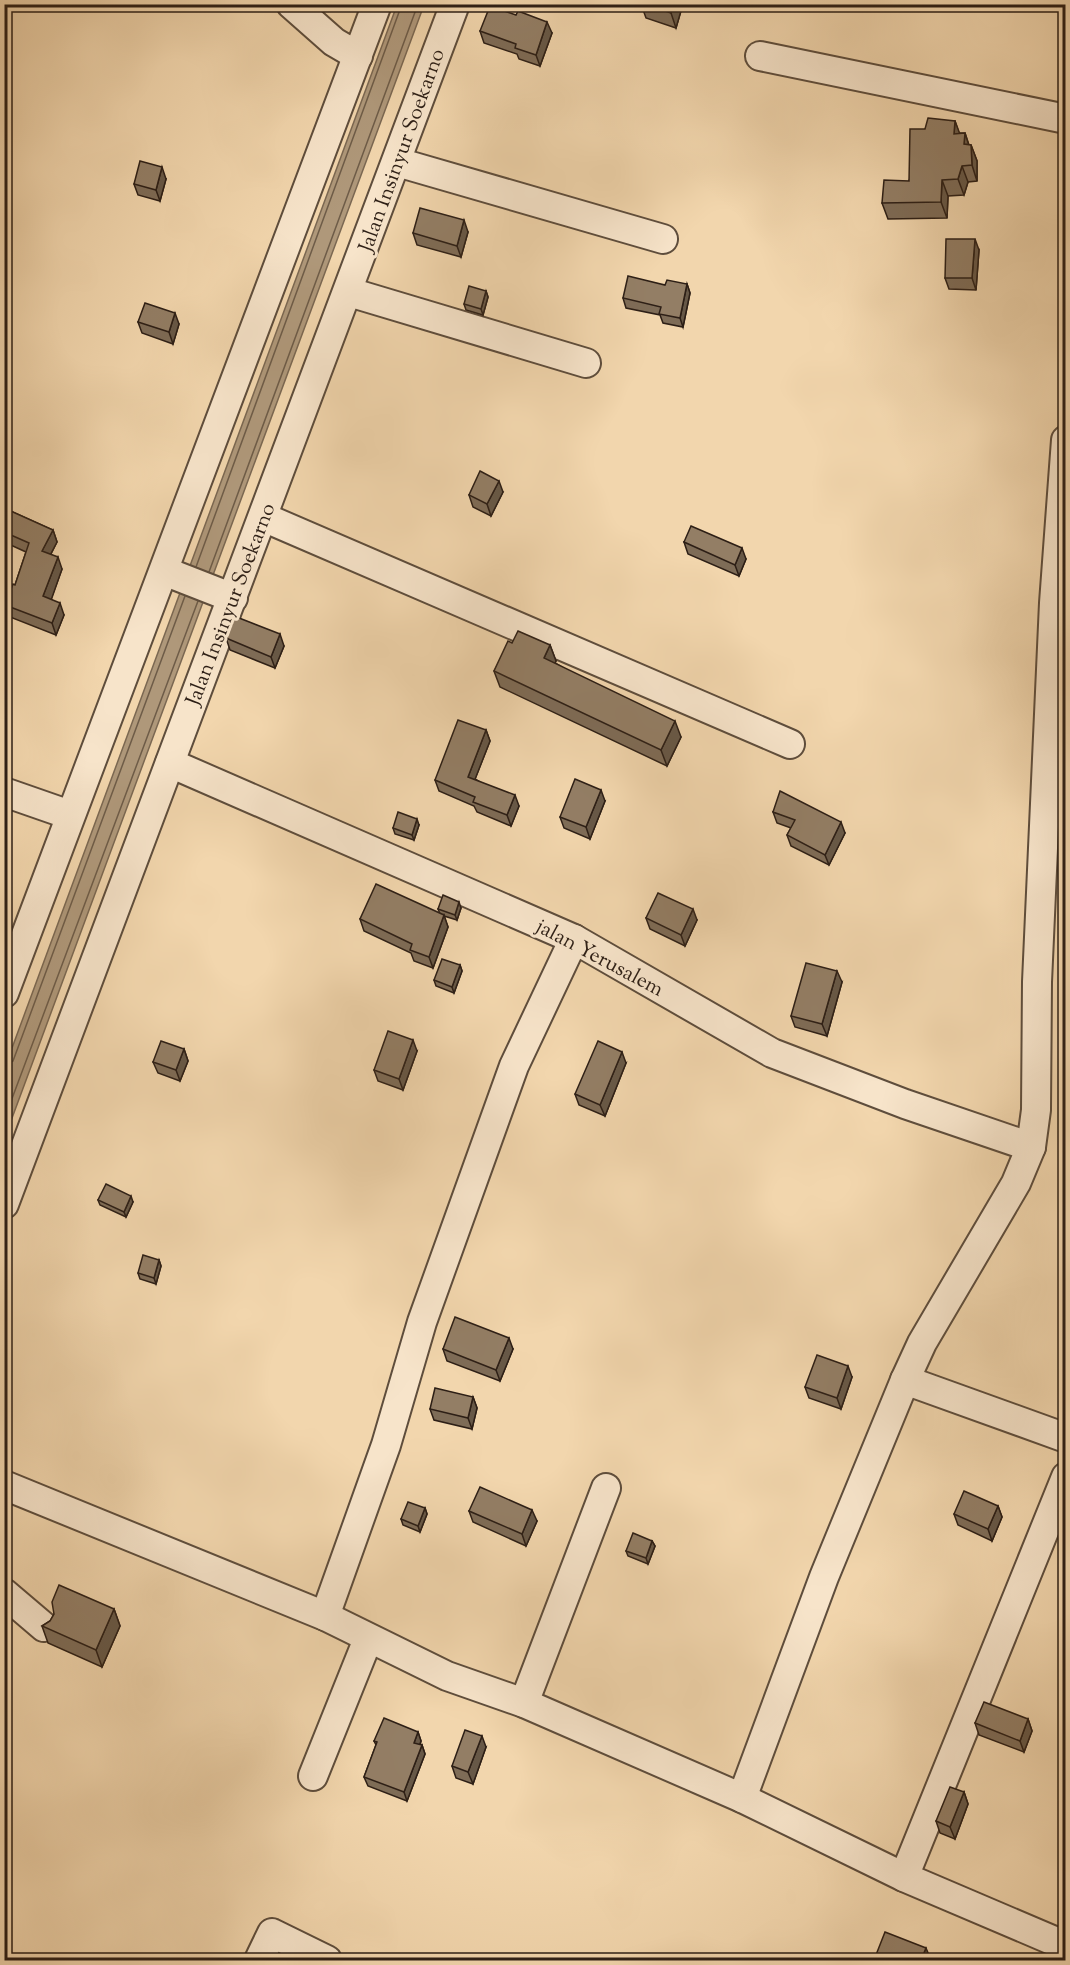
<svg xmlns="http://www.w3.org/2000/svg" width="1070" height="1965" viewBox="0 0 1070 1965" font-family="'Sorts Mill Goudy',serif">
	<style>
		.water { fill: #af987a; stroke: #7b6852; stroke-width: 1.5 }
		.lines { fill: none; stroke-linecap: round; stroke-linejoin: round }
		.shore { stroke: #6e5c48; stroke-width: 1.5 }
		.minor-casing { stroke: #5e4d3c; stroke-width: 32 }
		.minor { stroke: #f7e4ca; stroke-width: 28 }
		.wall { fill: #7e6c57; stroke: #2d1f16; stroke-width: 1.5 }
		.shaded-wall { fill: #675847; stroke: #2d1f16; stroke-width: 1.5 }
		.building { fill: #937e65; stroke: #2d1f16; stroke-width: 1.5 }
		.labels { text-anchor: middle; stroke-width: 6; stroke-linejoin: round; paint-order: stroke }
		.street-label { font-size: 21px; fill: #2d1f16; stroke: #f7e4ca }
	</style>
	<rect width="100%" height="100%" fill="#f2d6ad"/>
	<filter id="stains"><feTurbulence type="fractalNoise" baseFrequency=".00333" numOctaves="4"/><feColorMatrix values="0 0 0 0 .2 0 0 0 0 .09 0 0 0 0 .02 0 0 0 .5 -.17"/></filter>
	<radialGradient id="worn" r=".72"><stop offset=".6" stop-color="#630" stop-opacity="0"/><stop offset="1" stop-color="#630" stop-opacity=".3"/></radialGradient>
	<polygon class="water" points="397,5 424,5 5,1137 5,1067"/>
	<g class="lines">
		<g class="shore">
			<polyline points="196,567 402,4"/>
			<polyline points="209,572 418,4"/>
			<polyline points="4,1066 13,1061 185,596"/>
			<polyline points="4,1120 198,601"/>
		</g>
		<defs>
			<g id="minor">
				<polyline points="291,4 334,42 358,56"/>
				<polyline points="760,56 1066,119"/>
				<polyline points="397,162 663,239"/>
				<polyline points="349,292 586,363"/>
				<polyline points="263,517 790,744"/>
				<polyline points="164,571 233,598"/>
				<polyline points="170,763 574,939 772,1053 905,1104 1031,1147"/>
				<polyline points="4,792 70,815"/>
				<polyline points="4,993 377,4"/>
				<polyline points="4,1204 455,4"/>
				<polyline points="905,1380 1066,1438"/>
				<polyline points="4,1485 325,1616 447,1676 524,1703 742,1798 904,1877 1066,1946"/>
				<polyline points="4,1593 44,1627"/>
				<polyline points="325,1616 386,1445 422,1322 514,1066 574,939"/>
				<polyline points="524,1703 606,1488"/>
				<polyline points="313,1776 368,1639"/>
				<polyline points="742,1798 824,1577 905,1380 922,1343 1016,1183 1031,1147 1036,1110 1037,982 1054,603 1066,440"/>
				<polyline points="904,1877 1066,1477"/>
				<polyline points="259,1960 272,1933 327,1960"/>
			</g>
		</defs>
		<use href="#minor" class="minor-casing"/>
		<use href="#minor" class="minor"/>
	</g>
	<g class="wall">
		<polygon points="641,4 683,4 676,28 646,18"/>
		<polygon points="480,31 552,33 540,66 519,59 517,54 484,43"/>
		<polygon points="955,121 959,133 965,133 969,145 971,145 977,161 977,181 968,182 964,195 948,196 947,218 888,219 882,203 909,181 925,129"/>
		<polygon points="166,179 160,201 138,195 134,184"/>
		<polygon points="468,232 461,257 417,245 413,233"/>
		<polygon points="979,250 976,290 949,289 945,278"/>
		<polygon points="687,284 690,293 683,327 663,323 660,315 626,308 623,298 665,285"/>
		<polygon points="486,291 488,297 483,315 466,310 464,304"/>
		<polygon points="138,322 179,324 173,344 142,333"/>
		<polygon points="503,492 491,516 473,507 469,495"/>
		<polygon points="4,508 53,530 57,542 51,554 62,569 51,599 64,615 56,635 10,617 5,605 15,585 26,552 4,542"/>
		<polygon points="684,542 746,559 739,576 688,554"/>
		<polygon points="226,638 284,646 275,668 230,650"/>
		<polygon points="512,643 550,645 556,661 555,663 681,737 667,766 500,687 494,671"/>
		<polygon points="486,730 490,741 475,779 519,806 511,826 477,812 474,806 439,791 435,780"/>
		<polygon points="605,801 590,839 564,828 560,817"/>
		<polygon points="773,812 845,833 829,865 791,846 787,835 791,828 777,823"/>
		<polygon points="419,825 414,840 395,834 393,828"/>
		<polygon points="461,908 457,920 444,916 448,927 433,968 414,961 411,953 364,931 360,919 440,914 438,909"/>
		<polygon points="646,918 697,920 685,946 650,929"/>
		<polygon points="460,965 462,971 454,993 436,986 434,980"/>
		<polygon points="842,982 827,1036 795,1027 791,1016"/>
		<polygon points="184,1049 188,1061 180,1081 158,1073 153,1062"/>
		<polygon points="417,1051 403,1090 378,1081 374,1070"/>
		<polygon points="626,1063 605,1116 579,1105 575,1094"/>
		<polygon points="98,1200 133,1202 126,1217 100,1205"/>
		<polygon points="159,1260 161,1266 156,1284 140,1279 138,1273"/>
		<polygon points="443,1349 513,1349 500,1381 447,1361"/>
		<polygon points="852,1377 841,1409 809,1398 805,1387"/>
		<polygon points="473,1397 477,1408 472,1429 434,1420 430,1409"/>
		<polygon points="998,1506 1002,1517 992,1541 958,1525 954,1514"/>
		<polygon points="425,1508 427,1514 420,1532 403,1525 401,1519"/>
		<polygon points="469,1511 537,1521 526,1546 473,1522"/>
		<polygon points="652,1541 655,1546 648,1564 628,1556 626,1551"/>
		<polygon points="114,1609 120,1626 102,1667 48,1643 42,1626 50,1621 54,1614"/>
		<polygon points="1028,1719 1032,1731 1024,1752 979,1735 975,1723"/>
		<polygon points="418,1732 421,1741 420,1745 422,1745 425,1754 407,1801 368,1786 364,1777 376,1745 374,1741"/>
		<polygon points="486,1747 473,1784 456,1778 452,1766"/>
		<polygon points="964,1792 968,1804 955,1839 940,1833 936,1821"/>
		<polygon points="1065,1863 1065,1880 1062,1871"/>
	</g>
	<g class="shaded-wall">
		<polygon points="673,4 683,4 676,28 671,13"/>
		<polygon points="547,22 552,33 540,66 536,55"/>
		<polygon points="955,121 961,137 954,134"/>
		<polygon points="965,133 970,149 964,144"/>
		<polygon points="971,145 977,161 977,181 972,165"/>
		<polygon points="962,166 968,182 964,195 958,179"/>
		<polygon points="162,167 166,179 160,201 156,190"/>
		<polygon points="942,180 948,196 947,218 941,202"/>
		<polygon points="464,220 468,232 461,257 457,246"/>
		<polygon points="975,239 979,250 976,290 972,278"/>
		<polygon points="687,284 690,293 683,327 680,318"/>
		<polygon points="486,291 488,297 483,315 481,309"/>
		<polygon points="175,313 179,324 173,344 169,332"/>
		<polygon points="499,481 503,492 491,516 487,504"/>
		<polygon points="53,530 57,542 46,563 42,551"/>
		<polygon points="742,548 746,559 739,576 735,565"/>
		<polygon points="58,557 62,569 48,609 43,596"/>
		<polygon points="60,603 64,615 56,635 52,623"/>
		<polygon points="280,634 284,646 275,668 271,657"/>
		<polygon points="550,645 556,661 550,674 544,658"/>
		<polygon points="675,721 681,737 667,766 661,750"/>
		<polygon points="486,730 490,741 472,787 468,777"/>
		<polygon points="601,790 605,801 590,839 586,827"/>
		<polygon points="515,795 519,806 511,826 507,815"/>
		<polygon points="417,819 419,825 414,840 412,835"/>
		<polygon points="841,822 845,833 829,865 825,855"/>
		<polygon points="459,902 461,908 457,920 455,915"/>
		<polygon points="693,909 697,920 685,946 681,935"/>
		<polygon points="444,915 448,927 433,968 429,957"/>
		<polygon points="460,965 462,971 454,993 452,987"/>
		<polygon points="837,971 842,982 827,1036 822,1024"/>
		<polygon points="413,1040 417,1051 403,1090 399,1079"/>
		<polygon points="184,1049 188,1061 180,1081 176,1070"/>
		<polygon points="622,1052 626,1063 605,1116 600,1105"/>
		<polygon points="131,1196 133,1202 126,1217 124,1212"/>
		<polygon points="159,1260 161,1266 156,1284 154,1278"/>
		<polygon points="509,1338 513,1349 500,1381 496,1370"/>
		<polygon points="848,1366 852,1377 841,1409 837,1398"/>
		<polygon points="473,1397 477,1408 472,1429 468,1418"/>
		<polygon points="998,1506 1002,1517 992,1541 988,1529"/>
		<polygon points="425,1508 427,1514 420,1532 418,1526"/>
		<polygon points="532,1510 537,1521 526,1546 522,1534"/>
		<polygon points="652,1541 655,1546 648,1564 646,1558"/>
		<polygon points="114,1609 120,1626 102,1667 96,1650"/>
		<polygon points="1028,1719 1032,1731 1024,1752 1020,1741"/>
		<polygon points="418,1732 421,1741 417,1752 414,1743"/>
		<polygon points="482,1736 486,1747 473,1784 468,1772"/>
		<polygon points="422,1745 425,1754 407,1801 404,1792"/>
		<polygon points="964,1792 968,1804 955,1839 950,1827"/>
		<polygon points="926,1948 931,1960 921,1960"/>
	</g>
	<g class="building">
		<polygon points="645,4 673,4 671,13"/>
		<polygon points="490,6 516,15 518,11 547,22 536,55 515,48 516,44 480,31"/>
		<polygon points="928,118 955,121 954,134 965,133 964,144 971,145 972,165 962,166 958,179 942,180 941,202 882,203 884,180 909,181 910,129 925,129"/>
		<polygon points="140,161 162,167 156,190 134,184"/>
		<polygon points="420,208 464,220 457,246 413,233"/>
		<polygon points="946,239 975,239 972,278 945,278"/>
		<polygon points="628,276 665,285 667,280 687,284 680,318 659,314 661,307 623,298"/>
		<polygon points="469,286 486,291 481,309 464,304"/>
		<polygon points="145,303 175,313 169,332 138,322"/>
		<polygon points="480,471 499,481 487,504 469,495"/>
		<polygon points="4,508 53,530 42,551 58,557 43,596 60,603 52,623 5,605 13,584 15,585 29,543 4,532"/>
		<polygon points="691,526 742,548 735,565 684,542"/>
		<polygon points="234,616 280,634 271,657 226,638"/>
		<polygon points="518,631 550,645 544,658 675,721 661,750 494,671 508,641 512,643"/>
		<polygon points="458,720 486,730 468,777 515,795 507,815 473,802 475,797 435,780"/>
		<polygon points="575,779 601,790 586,827 560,817"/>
		<polygon points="780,791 841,822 825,855 787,835 795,820 773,812"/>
		<polygon points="398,812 417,819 412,835 393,828"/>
		<polygon points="376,884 444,915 429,957 410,950 412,944 360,919"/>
		<polygon points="658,893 693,909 681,935 646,918"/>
		<polygon points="443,895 459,902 455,915 438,909"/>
		<polygon points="442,959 460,965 452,987 434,980"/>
		<polygon points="806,963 837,971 822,1024 791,1016"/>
		<polygon points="388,1031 413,1040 399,1079 374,1070"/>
		<polygon points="161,1041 184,1049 176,1070 153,1062"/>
		<polygon points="598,1041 622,1052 600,1105 575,1094"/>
		<polygon points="106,1184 131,1196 124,1212 98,1200"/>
		<polygon points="143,1255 159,1260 154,1278 138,1273"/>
		<polygon points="455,1317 509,1338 496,1370 443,1349"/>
		<polygon points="817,1355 848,1366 837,1398 805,1387"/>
		<polygon points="435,1388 473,1397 468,1418 430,1409"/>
		<polygon points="480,1487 532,1510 522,1534 469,1511"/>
		<polygon points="964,1491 998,1506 988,1529 954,1514"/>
		<polygon points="408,1502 425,1508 418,1526 401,1519"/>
		<polygon points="633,1533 652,1541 646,1558 626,1551"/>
		<polygon points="59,1585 114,1609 96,1650 42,1626 50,1621 54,1614 52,1602"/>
		<polygon points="984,1702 1028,1719 1020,1741 975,1723"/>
		<polygon points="384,1718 418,1732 414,1743 422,1745 404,1792 364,1777 377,1742 374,1741"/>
		<polygon points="465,1730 482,1736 468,1772 452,1766"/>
		<polygon points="950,1787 964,1792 950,1827 936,1821"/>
		<polygon points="1065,1863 1065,1872 1062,1871"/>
		<polygon points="885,1932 926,1948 921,1960 874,1960"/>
	</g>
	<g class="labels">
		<g class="street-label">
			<text transform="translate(401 150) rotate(-70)" y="7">Jalan Insinyur Soekarno</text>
			<text transform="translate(230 604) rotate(-69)" y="7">Jalan Insinyur Soekarno</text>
			<text transform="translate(600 957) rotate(28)" y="7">jalan Yerusalem</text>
		</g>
	</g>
	<rect width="1070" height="1965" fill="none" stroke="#f2d6ad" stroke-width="24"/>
	<rect x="6" y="6" width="1058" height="1953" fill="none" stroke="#2d1f16" stroke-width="3"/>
	<rect x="12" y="12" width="1046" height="1941" fill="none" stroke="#2d1f16" stroke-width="1.5"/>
	<rect width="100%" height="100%" filter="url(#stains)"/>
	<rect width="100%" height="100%" fill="url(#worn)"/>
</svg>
